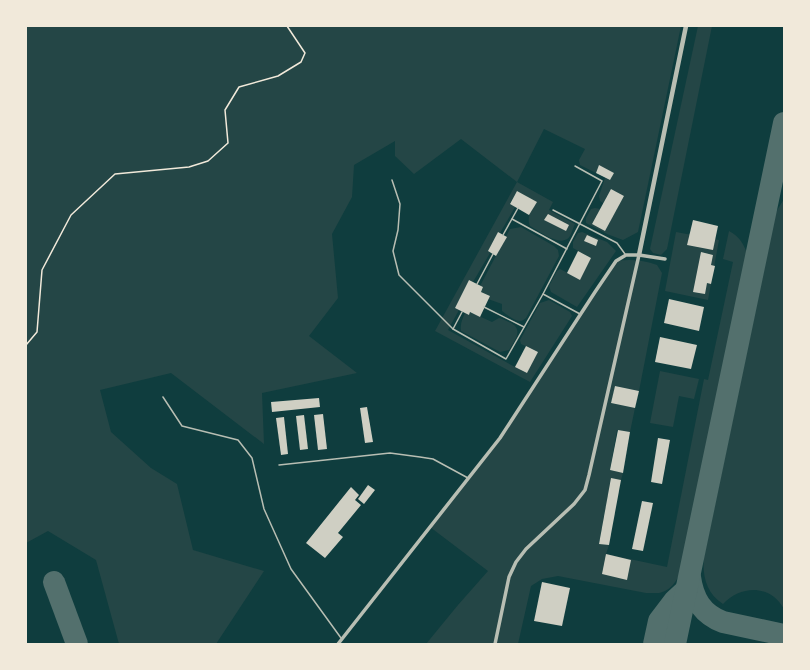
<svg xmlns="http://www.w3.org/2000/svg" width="810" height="670" viewBox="0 0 810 670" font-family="'PT Sans Narrow',sans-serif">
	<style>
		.green { fill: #244646 }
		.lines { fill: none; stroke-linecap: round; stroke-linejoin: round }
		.taxiway { stroke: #53706d; stroke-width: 22 }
		.building { fill: #cfcfc3 }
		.path { stroke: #f1e9da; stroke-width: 1.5 }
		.service { stroke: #b8beb3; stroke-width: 1.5 }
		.minor { stroke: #b8beb3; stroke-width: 3.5 }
		.tertiary { stroke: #b8beb3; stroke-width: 4.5 }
	</style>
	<rect width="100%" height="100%" fill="#0f3d3e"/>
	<g class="green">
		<path d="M 26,26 L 681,26 L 638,232 L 623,240 L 607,234 L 586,223 L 586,218 L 591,209 L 595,208 L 600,209 L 592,224 L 605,230 L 624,196 L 611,189 L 603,203 L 600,201 L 599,196 L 605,178 L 610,180 L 614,173 L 599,166 L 596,173 L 580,165 L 579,160 L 585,149 L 544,129 L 517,182 L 553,202 L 549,210 L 575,224 C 573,228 572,232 570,236 C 562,249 539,231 530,226 C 526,217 532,210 536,202 L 517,191 L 510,203 L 515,207 L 500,233 L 498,232 L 488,251 L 490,253 L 473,282 L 469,280 L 455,308 L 459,310 L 448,330 L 515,367 L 538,352 L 521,344 L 520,340 L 540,303 L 549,300 L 570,312 L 572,316 L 530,382 L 435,331 L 517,182 L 461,139 L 414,174 L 395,156 L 395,141 L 354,165 L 352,197 L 332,234 L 338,298 L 309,336 L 357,373 L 262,393 L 264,444 L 171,373 L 100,390 L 111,432 L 151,468 L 177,484 L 193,550 L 264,571 L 216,644 L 119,644 L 96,560 L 48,531 L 26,543 Z"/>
		<polygon points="698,26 712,26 667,249 661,255 653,253 650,249"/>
		<path d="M 784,199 L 784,609 C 770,584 741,585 723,604 C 706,593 702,575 704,557 L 776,212 Z"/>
		<path d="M 521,227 L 554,246 L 558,250 L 559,256 L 526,318 C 524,319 523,321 520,321 C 514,321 506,314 502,311 L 502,304 L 488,299 L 490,296 L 481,292 L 483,287 L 480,286 L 510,229 Z"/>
		<path d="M 729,231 C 741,237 745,247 749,259 L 685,560 C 680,574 675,590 659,593 C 655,593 650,593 646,593 L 558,576 L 542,579 L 531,586 L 518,644 L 426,644 L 458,605 L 488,571 L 430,527 L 500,438 L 616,261 C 630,259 644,260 657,265 L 662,273 L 639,391 L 615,386 L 611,403 L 635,408 L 630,432 L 617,430 L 610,470 L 623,473 L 621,480 L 611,479 L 599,543 L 609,545 L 606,554 L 667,567 L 704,379 L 708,380 L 733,262 L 723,259 Z"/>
		<polygon points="582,232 607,242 616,251 577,307 551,292 549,286 557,271 560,269 580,279 591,258 573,248 573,242 578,233"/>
		<polygon points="676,232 719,240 708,300 665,291"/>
		<path d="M 470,312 L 492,322 L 499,318 C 503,319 507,321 511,323 C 524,330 514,341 509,350 L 500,352 L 461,331 C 460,324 462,320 465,313 L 469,315 Z"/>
		<polygon points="660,371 699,379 694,399 679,396 673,427 650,423"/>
	</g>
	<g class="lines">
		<g class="taxiway">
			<path d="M 690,577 C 693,599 702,614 723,622 L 784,635"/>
			<polyline points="54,582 77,644"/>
			<polyline points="654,644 659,621 675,600 687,589"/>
			<polyline points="675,644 784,123"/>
		</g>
	</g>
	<g class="building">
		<polygon points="599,165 614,173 610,180 596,173"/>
		<polygon points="611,189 624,196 605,231 592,224"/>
		<polygon points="517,191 537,202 529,215 510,204"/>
		<polygon points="548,214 569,225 566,231 544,220"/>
		<polygon points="693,220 718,226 713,250 687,245"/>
		<polygon points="498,232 507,237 496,256 488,251"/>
		<polygon points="587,235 598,240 596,246 584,241"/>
		<polygon points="578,251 591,258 580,280 567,273"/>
		<polygon points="701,252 713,255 711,265 715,266 711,284 707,283 705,294 693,292"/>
		<polygon points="469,280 483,287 481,292 490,296 480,317 470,312 469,315 455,308"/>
		<polygon points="669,299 704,307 699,331 664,323"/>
		<polygon points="660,337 697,345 691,369 655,362"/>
		<polygon points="526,346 538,352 527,373 515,367"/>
		<polygon points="615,386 639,391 635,408 611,403"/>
		<polygon points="319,398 320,407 272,412 271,402"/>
		<polygon points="367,407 373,442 365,443 360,408"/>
		<polygon points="323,414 327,449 318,450 314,415"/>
		<polygon points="304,415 308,449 300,450 296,416"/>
		<polygon points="284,417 288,454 281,455 276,418"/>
		<polygon points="618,430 630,432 623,473 610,470"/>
		<polygon points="658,438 670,440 662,484 651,482"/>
		<polygon points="611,478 621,480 609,545 599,544"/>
		<polygon points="368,485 375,490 364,504 358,499"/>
		<polygon points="351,487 359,495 355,500 361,505 338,533 343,537 325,558 306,543"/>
		<polygon points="642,501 653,503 643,551 632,549"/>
		<polygon points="606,554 631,560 627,580 602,574"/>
		<polygon points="542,582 570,588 562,626 534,621"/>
	</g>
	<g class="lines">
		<polyline class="path" points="26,345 37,332 42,270 71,215 115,174 189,167 208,161 228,143 225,110 239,87 278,76 301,62 305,53 287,26"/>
		<g class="service">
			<polyline points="392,180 400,204 398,230 393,251 399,275 453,329"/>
			<polyline points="553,210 617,243 625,254"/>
			<polyline points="512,219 567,249"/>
			<polyline points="503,235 518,208"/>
			<polyline points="477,284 493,254"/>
			<polyline points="543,294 580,314"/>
			<polyline points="484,307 524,327"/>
			<polyline points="462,312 453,329 506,359 543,294 602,181 575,166"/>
			<polyline points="163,397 182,426 238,440 252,458 264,509 291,569 341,638"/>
			<polyline points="279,465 390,453 420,457 433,459 468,478"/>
		</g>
		<g class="minor">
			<polyline points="338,644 500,438 595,292 616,261 626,255 639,255 665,259"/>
			<polyline points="495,644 509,577 516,562 526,549 574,504 585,490 589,475 639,255"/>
		</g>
		<polyline class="tertiary" points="639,255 686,26"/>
	</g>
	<rect width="810" height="670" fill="none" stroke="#f1e9da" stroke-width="54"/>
</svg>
